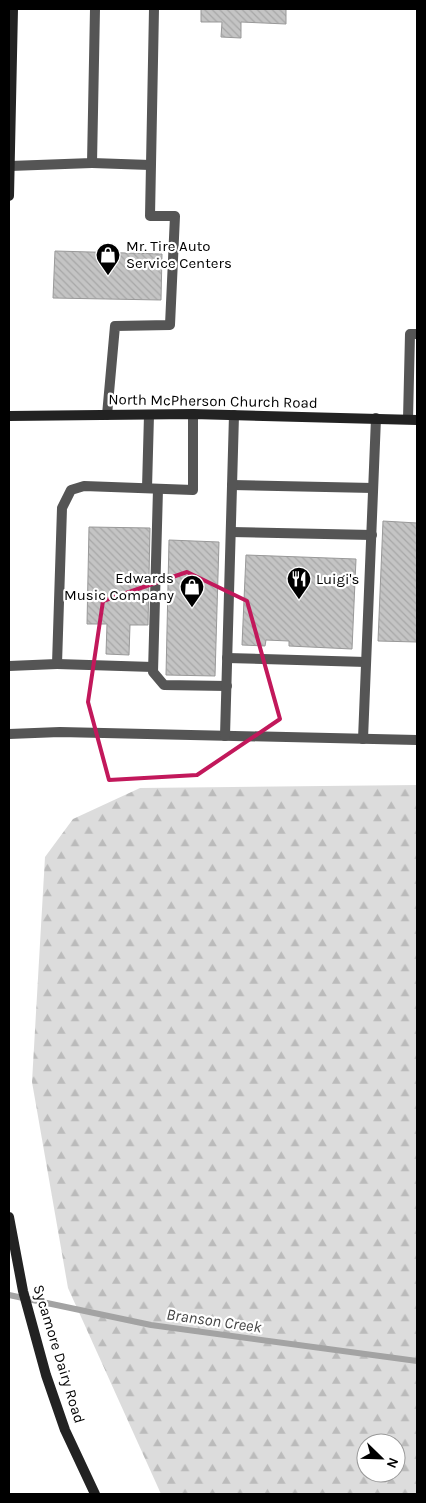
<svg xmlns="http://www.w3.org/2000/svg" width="426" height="1503" viewBox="0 0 426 1503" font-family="Karla,sans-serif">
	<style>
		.forest { fill: url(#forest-firs); fill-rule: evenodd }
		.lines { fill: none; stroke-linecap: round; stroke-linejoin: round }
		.stream { stroke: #a3a3a3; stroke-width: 6 }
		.building { fill: url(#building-back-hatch); stroke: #999 }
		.lane { stroke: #555; stroke-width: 10 }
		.secondary { stroke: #222; stroke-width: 10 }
		.marked { fill: none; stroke: #c2185b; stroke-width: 4; stroke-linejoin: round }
		.labels { text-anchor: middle; stroke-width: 4.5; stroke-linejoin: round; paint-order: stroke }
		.poi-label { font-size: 15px; fill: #000; stroke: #fff; text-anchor: start }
		.street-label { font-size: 15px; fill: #000; stroke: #fff }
		.water-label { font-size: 16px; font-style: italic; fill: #444; stroke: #fff }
	</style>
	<defs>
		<pattern id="forest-firs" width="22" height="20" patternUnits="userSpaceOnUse" patternTransform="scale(1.25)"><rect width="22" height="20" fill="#dcdcdc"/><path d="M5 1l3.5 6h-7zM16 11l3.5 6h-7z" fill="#bbb"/></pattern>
		<pattern id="building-back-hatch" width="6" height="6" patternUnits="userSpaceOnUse" patternTransform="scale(1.25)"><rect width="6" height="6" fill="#c4c4c4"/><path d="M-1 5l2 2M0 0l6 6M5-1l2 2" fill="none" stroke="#a7a7a7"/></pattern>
	</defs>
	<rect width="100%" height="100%" fill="#fff"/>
	<path class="forest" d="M 417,785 L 417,1494 L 161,1494 L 68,1288 L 32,1082 L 45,857 L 73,819 L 140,788 ZM 366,1443 L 396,1443 L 396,1473 L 366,1473 Z"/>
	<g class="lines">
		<polyline class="stream" points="9,1295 151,1325 417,1361"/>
	</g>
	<g class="building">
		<polygon points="201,9 286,9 286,24 241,22 241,38 221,37 222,22 201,22"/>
		<polygon points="55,251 162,254 161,300 53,298"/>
		<polygon points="383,521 417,523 417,642 378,641"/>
		<polygon points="89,527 150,528 148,625 130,625 129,655 106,654 107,624 87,624"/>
		<polygon points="169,540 219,542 215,676 166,675"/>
		<polygon points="246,555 356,559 352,649 289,646 289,641 266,640 265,646 242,645"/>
	</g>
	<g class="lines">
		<g class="lane">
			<polyline points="92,163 150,165"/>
			<polyline points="10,166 92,163 95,9"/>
			<polyline points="107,415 115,326 170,325 175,216 150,216 154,9"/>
			<polyline points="408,419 410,334 417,334"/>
			<polyline points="232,485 373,488"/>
			<polyline points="147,488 149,415"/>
			<polyline points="158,489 153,672 164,685 227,686"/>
			<polyline points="231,532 372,535"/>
			<polyline points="227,658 366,662"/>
			<polyline points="57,664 153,667"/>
			<polyline points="9,666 57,664 62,508 71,490 84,486 193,490 193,414"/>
			<polyline points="9,734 60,732 417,740"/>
			<polyline points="225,736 234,415"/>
			<polyline points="363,739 376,418"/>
		</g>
		<g class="secondary">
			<polyline points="9,196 13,9"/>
			<polyline points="9,416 193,414 417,420"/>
			<polyline points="9,1217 23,1291 46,1375 65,1430 95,1494"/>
		</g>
	</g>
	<path class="marked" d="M 187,572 L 247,601 L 280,719 L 197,775 L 109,780 L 88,702 L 103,601 Z"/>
	<defs>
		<symbol id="shop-pin" viewBox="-11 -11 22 30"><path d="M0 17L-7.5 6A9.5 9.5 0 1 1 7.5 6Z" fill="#000" stroke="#fff"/><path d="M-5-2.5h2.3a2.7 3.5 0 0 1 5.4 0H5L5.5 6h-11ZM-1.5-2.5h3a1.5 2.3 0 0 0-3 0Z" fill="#fff"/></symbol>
		<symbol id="restaurant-pin" viewBox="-11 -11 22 30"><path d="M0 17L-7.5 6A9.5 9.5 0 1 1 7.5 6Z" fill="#000" stroke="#fff"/><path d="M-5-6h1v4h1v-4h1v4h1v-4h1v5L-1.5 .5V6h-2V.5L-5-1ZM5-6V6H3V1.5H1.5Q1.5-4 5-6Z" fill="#fff"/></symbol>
	</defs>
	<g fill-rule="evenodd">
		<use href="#shop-pin" x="94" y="241" width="28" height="38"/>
		<use href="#restaurant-pin" x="285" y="565" width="28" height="38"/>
		<use href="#shop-pin" x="178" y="573" width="28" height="38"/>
	</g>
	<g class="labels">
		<g class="poi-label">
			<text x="126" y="251">Mr. Tire Auto<tspan x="126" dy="17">Service Centers</tspan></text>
			<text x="174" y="583" text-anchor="end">Edwards<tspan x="174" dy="17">Music Company</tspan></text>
			<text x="316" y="584">Luigi's</text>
		</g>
		<g class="street-label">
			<text transform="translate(213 401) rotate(1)" y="5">North McPherson Church Road</text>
			<text transform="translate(59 1354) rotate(73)" y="5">Sycamore Dairy Road</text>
		</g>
		<g class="water-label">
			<text transform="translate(214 1320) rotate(8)" y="6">Branson Creek</text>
		</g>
	</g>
	<rect width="426" height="1503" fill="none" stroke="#000000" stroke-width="20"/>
	<g transform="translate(381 1458) rotate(113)"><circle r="24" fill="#ffffff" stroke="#999999"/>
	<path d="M0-4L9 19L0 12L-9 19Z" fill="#000000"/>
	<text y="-8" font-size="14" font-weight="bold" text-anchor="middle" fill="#000000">N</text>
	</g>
</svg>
